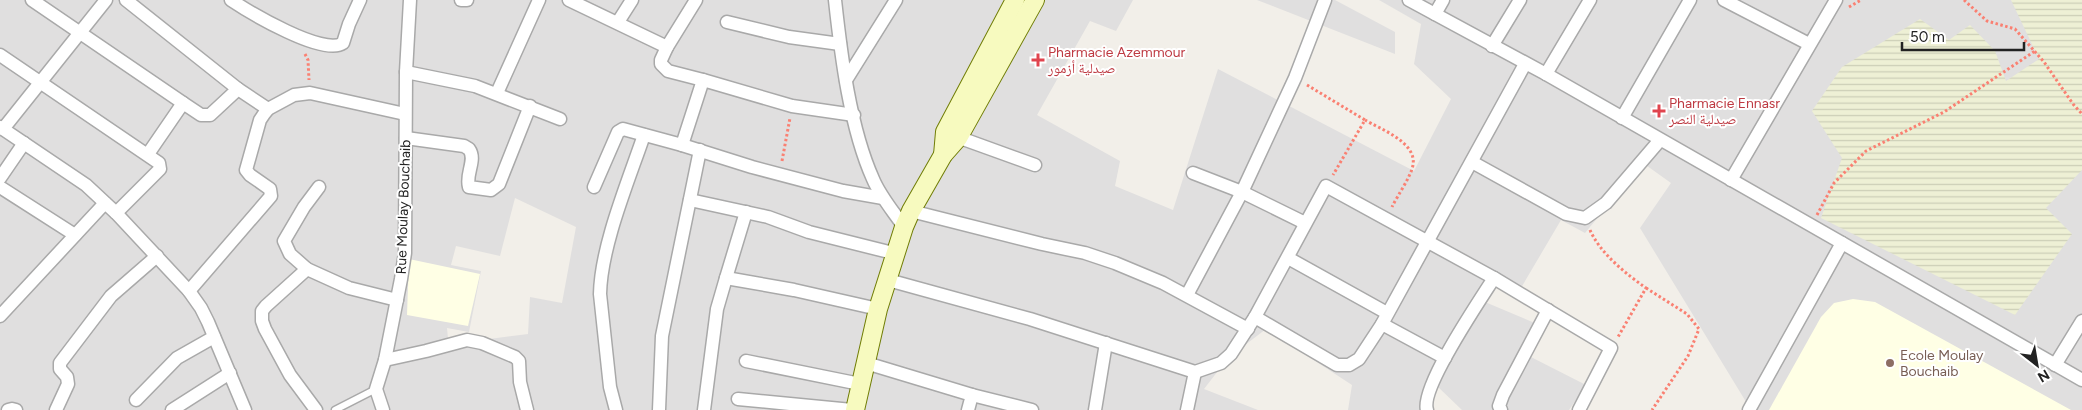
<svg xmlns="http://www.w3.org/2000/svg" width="2082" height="410" viewBox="0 0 2082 410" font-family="Figtree,'Noto Naskh Arabic',sans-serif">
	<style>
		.residential { fill: #e0dfdf; fill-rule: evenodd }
		.education { fill: #ffffe5 }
		.farmland { fill: url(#farmland-rules) }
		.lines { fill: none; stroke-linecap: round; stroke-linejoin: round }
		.lane-casing { stroke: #a9a9a9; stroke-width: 9 }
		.street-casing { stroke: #a9a9a9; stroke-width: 15 }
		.secondary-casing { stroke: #707d05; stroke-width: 20 }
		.path { stroke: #fa8072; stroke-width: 3; stroke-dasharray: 2.5 2.5; stroke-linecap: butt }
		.lane { stroke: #fff; stroke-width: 6 }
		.street { stroke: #fff; stroke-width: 12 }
		.secondary { stroke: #f7fabf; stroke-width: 18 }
		.health-dot { fill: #e0444e; stroke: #fff; stroke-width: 2 }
		.education-dot { fill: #8d6e63; stroke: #fff; stroke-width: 2 }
		.labels { text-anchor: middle; stroke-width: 4; stroke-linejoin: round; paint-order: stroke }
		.health-label { font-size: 14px; fill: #be3a42; stroke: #fff; text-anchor: start }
		.street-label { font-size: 14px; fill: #222; stroke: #fff }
		.education-label { font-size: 14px; fill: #785e54; stroke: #fff; text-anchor: start }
	</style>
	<defs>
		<pattern id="farmland-rules" width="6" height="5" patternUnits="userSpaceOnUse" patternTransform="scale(1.25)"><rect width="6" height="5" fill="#eef0d5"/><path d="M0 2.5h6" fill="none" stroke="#ccceb7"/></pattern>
	</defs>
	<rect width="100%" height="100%" fill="#f2efe9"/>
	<g class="residential">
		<path d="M 0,0 L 1133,0 L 1116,31 L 1090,21 L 1037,115 L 1120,161 L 1115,186 L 1173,210 L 1218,69 L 1414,171 L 1451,99 L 1414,64 L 1421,24 L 1379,0 L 2082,0 L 2082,410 L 1751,410 L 1640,228 L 1671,183 L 1643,163 L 1585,233 L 1561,220 L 1518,293 L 1496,281 L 1485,302 L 1542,326 L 1527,355 L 1586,385 L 1569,410 L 1462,410 L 1437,386 L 1422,410 L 1348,410 L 1352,385 L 1266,329 L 1228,358 L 1204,389 L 1258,410 L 0,410 ZM 515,198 L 576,227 L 562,303 L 530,297 L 528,334 L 474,341 L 449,349 L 447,328 L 469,332 L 481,271 L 451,265 L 456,246 L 500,256 Z"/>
		<polygon points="1257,0 1335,0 1395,32 1395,54"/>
	</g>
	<g class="education">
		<polygon points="409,259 480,274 468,326 407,315"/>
		<polygon points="1853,299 1875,302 2071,410 1769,410 1821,317 1834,303"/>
	</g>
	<polygon class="farmland" points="2011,0 2082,0 2082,170 2046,208 2072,234 2015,315 1821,218 1842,158 1812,111 1842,67 1920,19 1949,40 1970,25 1995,51 2006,81 2039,59"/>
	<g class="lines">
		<defs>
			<polyline id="lane" points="335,410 376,389"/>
			<g id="street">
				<polyline points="32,0 183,103"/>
				<polyline points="126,0 238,89"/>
				<path d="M 231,0 C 249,12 324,57 343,43 L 349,24 L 360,0"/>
				<polyline points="461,0 467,0"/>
				<polyline points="569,0 667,47 661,60 661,64 668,71 703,80"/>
				<path d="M 835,0 C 841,55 850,128 873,179 C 880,196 893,211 904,227"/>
				<polyline points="1409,0 1546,74 2082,380"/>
				<polyline points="1724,0 1809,44"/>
				<polyline points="1435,14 1443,0"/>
				<polyline points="618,22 632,0"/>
				<polyline points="727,22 789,37 840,44"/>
				<polyline points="1492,46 1520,0"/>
				<polyline points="667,47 696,0"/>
				<polyline points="0,55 159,163 160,169 116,213"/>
				<polyline points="406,72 475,86 560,119"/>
				<polyline points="1546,74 1590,0"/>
				<polyline points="846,80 896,0"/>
				<polyline points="497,93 539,0"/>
				<polyline points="1622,118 1690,0"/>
				<polyline points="0,127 86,185 116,213 189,291 201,308 208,322 245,410"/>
				<polyline points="3,129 106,0"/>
				<polyline points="952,135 1035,165"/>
				<path d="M 406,138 L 464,146 L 469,149 C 477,160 465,174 469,187 L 491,190 L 499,184 L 530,106"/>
				<polyline points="682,145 703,80 792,106 854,115"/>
				<polyline points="148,154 183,103 201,115 210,115 238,89 268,109"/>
				<polyline points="1472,162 1566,214 1585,218 1606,203 1660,140"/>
				<polyline points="1193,173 1242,192 1305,223"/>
				<polyline points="0,178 24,143"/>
				<polyline points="1731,180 1836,0"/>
				<polyline points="0,187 75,235"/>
				<polyline points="594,187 618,132 623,129 682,145 752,167 843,191 883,198"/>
				<polyline points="690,200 768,217 809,232 897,254"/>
				<polyline points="911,211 1042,244 1085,253 1115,263 1163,283 1248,329"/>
				<polyline points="746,212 726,278 794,290 878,309"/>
				<polyline points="1288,258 1387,313"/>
				<polyline points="307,269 290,254 284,241 304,207 319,187"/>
				<polyline points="1494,278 1611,348 1579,410"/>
				<path d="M 888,280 L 1030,319 L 1195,372 L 1221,363 L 1231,354 L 1255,317 L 1326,186 L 1494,278 C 1480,300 1420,388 1427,410"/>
				<polyline points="189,291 271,196 270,189 250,175 246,170 260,120 264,114 268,109 294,95 310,93 405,114"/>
				<polyline points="1187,295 1242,192 1295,78 1325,0"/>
				<polyline points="0,316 105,203"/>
				<polyline points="1255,317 1337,365 1349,365 1359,359 1382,324 1525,64"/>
				<polyline points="1382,324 1445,358"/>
				<polyline points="385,360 426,351 467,340 482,343 515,357 519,361 520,382 527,410"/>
				<polyline points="746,361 860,384"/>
				<polyline points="866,363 972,395 968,410"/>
				<polyline points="2055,365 2082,321"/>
				<polyline points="972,395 1032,410"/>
				<polyline points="738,399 852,410"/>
				<polyline points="136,400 177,358 214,337"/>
				<polyline points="8,410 12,409 16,410"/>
				<polyline points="56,410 68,384 67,377 60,369 60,363 111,296 157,256"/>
				<polyline points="172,410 230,373"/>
				<polyline points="316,410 290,375 265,329 262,321 262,311 266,306 307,269 349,288 397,300"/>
				<polyline points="383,410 376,389 385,360 401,279 405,253 406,72 410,0"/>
				<path d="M 616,410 L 610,387 L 600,294 C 601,246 628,182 644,135"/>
				<polyline points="659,410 662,336 700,150"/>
				<polyline points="704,410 717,309 726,278"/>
				<polyline points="1095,410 1106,343"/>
				<polyline points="1187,410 1195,372"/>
				<polyline points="1501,410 1499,406 1503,395 1548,310"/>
				<polyline points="1749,410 1842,243"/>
			</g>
			<g id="secondary">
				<polyline points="943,155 945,132 1015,0"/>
				<polyline points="855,410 878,309 904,227 911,211 943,155 958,138 1035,0"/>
			</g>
		</defs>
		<use href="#lane" class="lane-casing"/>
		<use href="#street" class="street-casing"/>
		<use href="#secondary" class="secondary-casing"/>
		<g class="path">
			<polyline points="1964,0 1987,21 2015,29 2044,62 2073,104 2082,114"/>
			<polyline points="1849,7 1861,0"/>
			<polyline points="305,54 308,60 309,80"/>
			<polyline points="1307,85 1365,120 1333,175"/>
			<path d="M 1365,120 C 1380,129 1417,142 1413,165 C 1411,177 1397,196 1392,207"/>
			<polyline points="782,161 790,118"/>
			<polyline points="1817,215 1834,183 1866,151 1944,112 2035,51"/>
			<path d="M 1590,230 C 1600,253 1626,274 1646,288 L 1618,337"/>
			<polyline points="1646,288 1687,314 1699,329 1688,356 1652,410"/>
		</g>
		<use href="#lane" class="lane"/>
		<use href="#street" class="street"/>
		<use href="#secondary" class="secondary"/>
	</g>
	<g class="health-dot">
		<path d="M1035.5 52.5h5v5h5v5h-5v5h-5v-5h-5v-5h5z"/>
		<path d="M1656.5 103.5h5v5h5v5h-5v5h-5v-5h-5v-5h5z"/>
	</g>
	<circle class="education-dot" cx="1890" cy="363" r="5"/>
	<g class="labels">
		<g class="health-label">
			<text x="1048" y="57">Pharmacie Azemmour<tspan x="1048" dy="16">صيدلية أزمور</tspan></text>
			<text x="1669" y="108">Pharmacie Ennasr<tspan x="1669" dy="16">صيدلية النصر</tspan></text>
		</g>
		<g class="street-label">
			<text transform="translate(403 207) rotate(-88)" y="5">Rue Moulay Bouchaib</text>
		</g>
		<g class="education-label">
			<text x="1900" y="360">Ecole Moulay<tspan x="1900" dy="16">Bouchaib</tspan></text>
		</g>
	</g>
	<g transform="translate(2037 365) rotate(149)" stroke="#ffffff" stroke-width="4" paint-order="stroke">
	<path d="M0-4L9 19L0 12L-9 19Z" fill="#222222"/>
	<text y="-8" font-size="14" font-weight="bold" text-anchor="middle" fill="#222222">N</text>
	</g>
	<path d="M1902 42v8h122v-8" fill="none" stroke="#222222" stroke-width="2.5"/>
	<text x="1910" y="42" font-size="15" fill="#222222" stroke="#ffffff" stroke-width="4" paint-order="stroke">50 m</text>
</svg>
